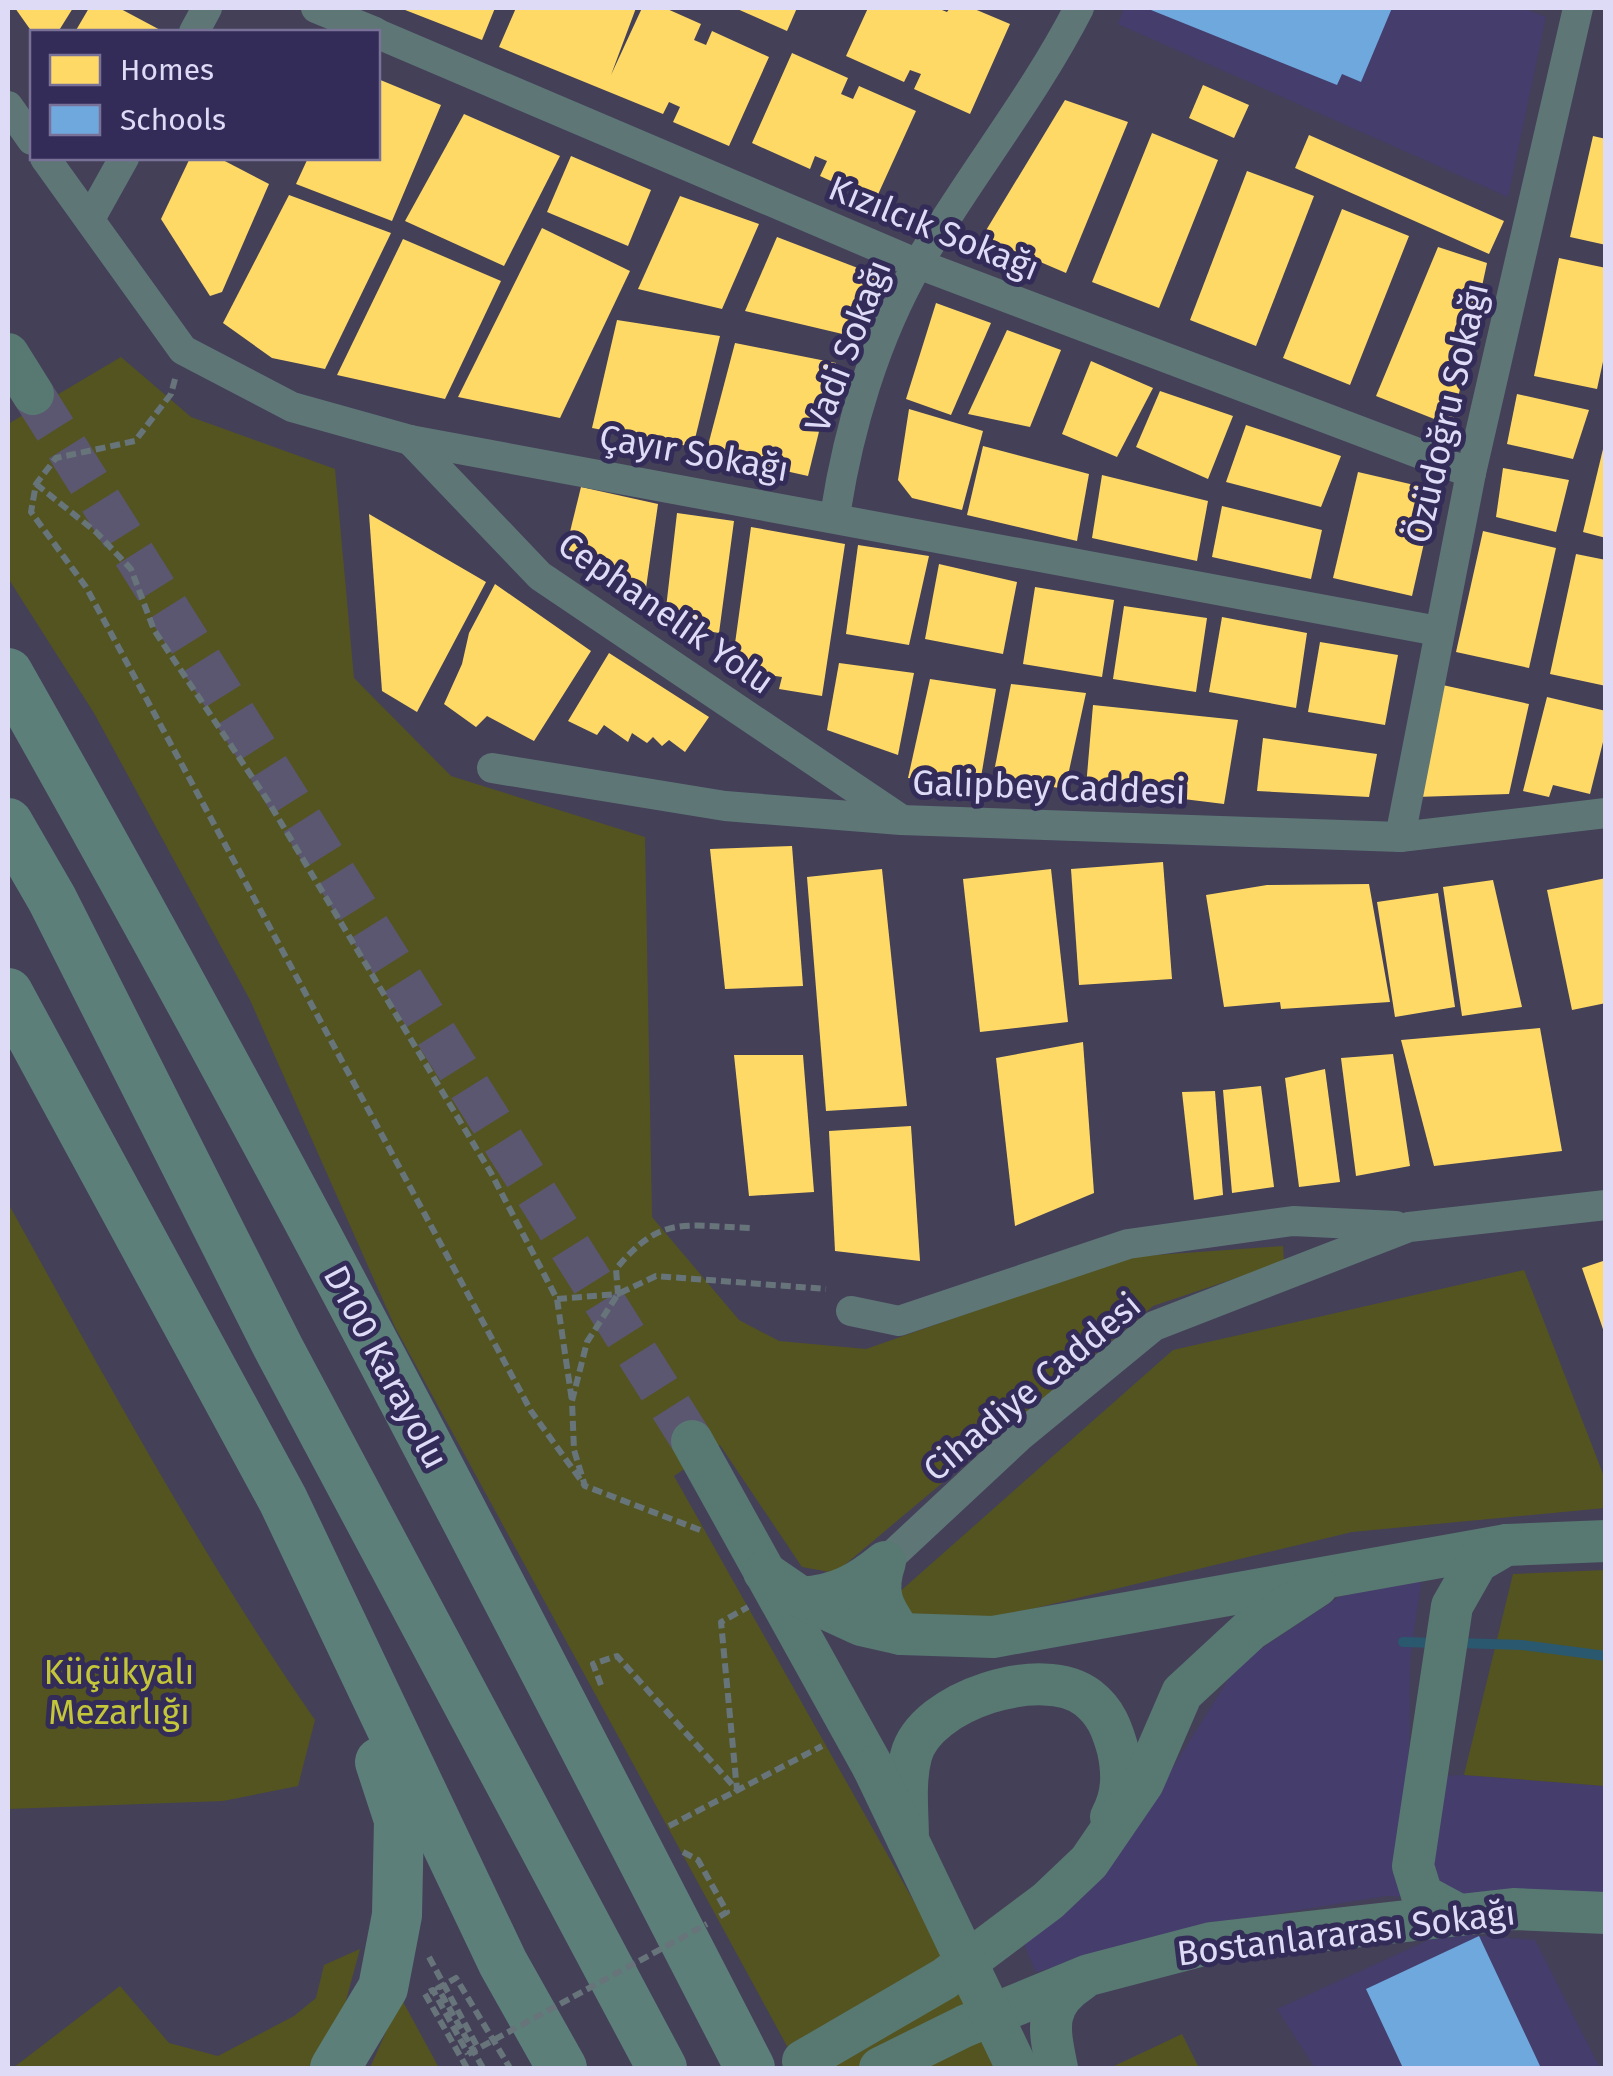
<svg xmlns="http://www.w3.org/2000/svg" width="1613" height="2076" viewBox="0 0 1613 2076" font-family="'Fira Sans',sans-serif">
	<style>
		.built { fill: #453d6c }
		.green { fill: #545420 }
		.homes { fill: #ffd966 }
		.schools { fill: #6fa8dc }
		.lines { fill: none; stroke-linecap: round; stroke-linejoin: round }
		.stream { stroke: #2a586f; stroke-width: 10 }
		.secondary-tunnel { stroke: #5b5770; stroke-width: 42; stroke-dasharray: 42 21; stroke-linecap: butt }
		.path { stroke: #67757b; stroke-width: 6; stroke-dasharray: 10 5; stroke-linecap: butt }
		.minor { stroke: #5e7776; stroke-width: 30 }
		.secondary { stroke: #587872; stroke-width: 42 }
		.trunk { stroke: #5d7f7a; stroke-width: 50 }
		.path-bridge { stroke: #67757b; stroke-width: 6; stroke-dasharray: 10 5; stroke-linecap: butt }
		.secondary-bridge { stroke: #587872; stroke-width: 42 }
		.labels { text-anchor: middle; stroke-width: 10; stroke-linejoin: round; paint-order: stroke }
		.street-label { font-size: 35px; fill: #dedbf7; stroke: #342c58 }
		.park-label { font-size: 35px; fill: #c4c639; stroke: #342c58 }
	</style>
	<rect width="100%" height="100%" fill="#444058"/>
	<g class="built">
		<polygon points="1124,8 1523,8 1546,17 1508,197 1118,24"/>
		<polygon points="1422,1576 1410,1659 1409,1777 1464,1775 1605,1786 1605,1901 1386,1896 1193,1927 1036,1972 1022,1940 1170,1772 1238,1664 1339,1597"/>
		<polygon points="1444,1933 1535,1940 1600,2068 1315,2068 1277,2009"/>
	</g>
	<g class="green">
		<polygon points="121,357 191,417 335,469 354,678 451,776 645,837 652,1217 739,1320 779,1341 866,1349 1128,1257 1283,1246 1284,1262 1153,1306 835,1573 802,1567 720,1445 674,1476 944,1955 1004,2068 799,2068 395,1327 250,1000 94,713 8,578 8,424"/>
		<path d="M 8,1203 C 105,1378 201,1555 315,1720 L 298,1786 L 223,1801 L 8,1809 Z"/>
		<polygon points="1524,1270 1605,1479 1605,1508 1352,1532 1002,1616 913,1623 896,1595 1173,1350"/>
		<polygon points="1605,1570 1605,1786 1464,1775 1513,1574"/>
		<polygon points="360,1949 341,2019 308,2068 13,2068 120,1986 169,2043 218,2056 294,2016 316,1998 324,1965"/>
		<polygon points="401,1998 439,2068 370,2068"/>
		<polygon points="1182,2034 1199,2068 1110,2068"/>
	</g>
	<g class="homes">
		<polygon points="15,8 73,8 58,32 32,32"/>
		<polygon points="89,8 119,8 164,32 75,32"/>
		<polygon points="400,8 495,8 482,40"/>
		<polygon points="516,8 636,8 611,75 642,8 665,8 701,24 694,40 706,45 712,31 769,57 729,146 673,122 680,107 669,102 663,114 499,47"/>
		<polygon points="735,8 797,8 787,31"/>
		<polygon points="868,8 937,8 947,12 950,8 972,8 1010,24 970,114 914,89 921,74 910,70 904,82 846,56"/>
		<polygon points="792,53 848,78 841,94 853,99 859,86 916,111 875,201 820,176 827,161 815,156 810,169 752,143"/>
		<polygon points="378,79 441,105 392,221 296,184 308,158 378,158"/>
		<polygon points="1203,85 1249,105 1234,138 1189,118"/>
		<polygon points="1065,100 1128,122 1066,273 982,237"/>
		<polygon points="464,114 560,156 504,266 405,221"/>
		<polygon points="1152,133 1218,160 1159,308 1092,282"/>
		<polygon points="1309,135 1504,221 1489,254 1295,168"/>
		<polygon points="1593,136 1606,139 1606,245 1570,237"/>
		<polygon points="571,156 651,190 628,246 547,212"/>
		<polygon points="190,158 219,158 269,184 222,292 210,296 161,219"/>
		<polygon points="1247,171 1314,196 1256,346 1190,320"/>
		<polygon points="289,195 391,233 325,369 272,358 223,323"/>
		<polygon points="680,196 759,224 722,309 638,289"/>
		<polygon points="1342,209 1409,236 1350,385 1283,358"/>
		<polygon points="542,228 630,271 560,418 458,397"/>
		<polygon points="777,237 876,275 851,336 745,311"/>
		<polygon points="403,239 501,281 445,399 337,375"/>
		<polygon points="1438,247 1487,263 1452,426 1376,396"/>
		<polygon points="1559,258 1606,268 1606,348 1597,389 1534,376"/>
		<polygon points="936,303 991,323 951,415 906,399"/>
		<polygon points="617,320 720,336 693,447 592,428"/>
		<polygon points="1007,330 1061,350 1030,427 968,414"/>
		<polygon points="735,343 836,363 808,476 706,453"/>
		<polygon points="1091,361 1153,388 1117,457 1062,434"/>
		<polygon points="1160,391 1233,416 1208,479 1136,447"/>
		<polygon points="1517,394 1589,410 1573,459 1507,444"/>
		<polygon points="909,409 983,431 962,510 912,498 898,480"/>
		<polygon points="1246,425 1341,456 1321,507 1226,482"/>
		<polygon points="1604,445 1606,445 1606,538 1583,532"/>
		<polygon points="983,446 1089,474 1077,541 967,515"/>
		<polygon points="1503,468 1569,480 1556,532 1496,517"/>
		<polygon points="1358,472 1436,490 1412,596 1333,578"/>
		<polygon points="1102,475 1208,501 1197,561 1092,538"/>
		<polygon points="581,487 658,504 645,595 566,548"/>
		<polygon points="1222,506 1322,530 1311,579 1212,557"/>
		<polygon points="677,513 734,521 719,633 677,626 682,613 666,608"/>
		<polygon points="369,514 486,582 417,712 382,691"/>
		<polygon points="751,527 845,544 822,696 779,689 782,677 756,673 756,662 733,658"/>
		<polygon points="1483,531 1556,548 1529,668 1456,652"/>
		<polygon points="858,545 929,556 909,645 846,634"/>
		<polygon points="1576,554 1606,560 1606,686 1550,674"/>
		<polygon points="939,564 1017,582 1003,654 925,639"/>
		<polygon points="495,584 591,651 534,741 487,716 476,727 444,704 462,664 469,633"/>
		<polygon points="1035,587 1114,600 1102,677 1023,664"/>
		<polygon points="1124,606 1207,618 1196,692 1113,679"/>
		<polygon points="1222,617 1307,633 1296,708 1209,692"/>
		<polygon points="1320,642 1398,655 1385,725 1308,712"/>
		<polygon points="609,653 709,717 685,752 669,740 662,746 653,737 647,743 632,733 628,742 604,725 597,735 568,721"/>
		<polygon points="839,663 914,673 898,755 827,730"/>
		<polygon points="930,679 996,689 980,783 908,778"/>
		<polygon points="1011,684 1086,693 1065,789 993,777"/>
		<polygon points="1438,684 1529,704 1509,794 1416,797"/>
		<polygon points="1547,697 1606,711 1606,730 1590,794 1553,785 1549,797 1523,791"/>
		<polygon points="1093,705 1238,720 1224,804 1086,787"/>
		<polygon points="1263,738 1377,754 1369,797 1257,791"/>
		<polygon points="792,846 803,986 725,989 710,849"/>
		<polygon points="1163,862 1172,979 1079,985 1071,869"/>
		<polygon points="882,869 907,1106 826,1111 807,877"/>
		<polygon points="1051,869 1068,1022 980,1032 963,879"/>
		<polygon points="1606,878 1606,1003 1572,1010 1547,890"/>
		<polygon points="1493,880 1522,1007 1462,1016 1443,887"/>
		<polygon points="1369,884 1390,1002 1281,1009 1280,1002 1224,1007 1206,895 1267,885"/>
		<polygon points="1438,893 1455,1007 1395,1017 1377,902"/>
		<polygon points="1540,1028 1562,1151 1434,1166 1401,1040"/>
		<polygon points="1083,1042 1094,1193 1015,1226 996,1058"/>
		<polygon points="1393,1054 1410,1166 1356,1176 1341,1058"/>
		<polygon points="734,1055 803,1055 814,1192 749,1196"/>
		<polygon points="1325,1069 1340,1182 1299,1187 1285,1078"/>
		<polygon points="1261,1086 1274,1187 1232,1193 1223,1090"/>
		<polygon points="1215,1091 1223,1195 1194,1200 1182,1092"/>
		<polygon points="911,1126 920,1261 835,1251 829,1131"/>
		<polygon points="1606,1260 1606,1335 1605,1335 1582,1268"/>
	</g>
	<g class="schools">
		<polygon points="1146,8 1392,8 1361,82 1342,74 1337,85"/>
		<polygon points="1479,1936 1541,2068 1403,2068 1366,1989"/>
	</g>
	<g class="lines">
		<g class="stream">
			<polyline points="1403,1642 1437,1643"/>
			<polyline points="1459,1643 1522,1645 1606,1656"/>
		</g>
		<polyline class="secondary-tunnel" points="33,394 692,1441"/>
		<g class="path">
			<polyline points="175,379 171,394 135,441 56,458 36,484 31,512 86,587 531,1411 585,1486"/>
			<polyline points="36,484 96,532 131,569 154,630 268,801 491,1173 557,1299 572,1401"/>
			<path d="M 557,1299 L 618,1294 L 616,1269 C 661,1214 685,1226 750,1228"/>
			<polyline points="700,1530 585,1486 574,1450 572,1401 587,1342 618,1294 656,1276 826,1289"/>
			<polyline points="601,1685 593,1664 617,1656 737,1790 721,1622 748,1607"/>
			<polyline points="669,1826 822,1746"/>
			<polyline points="683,1852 698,1860 727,1912 717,1918"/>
			<polyline points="429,1957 478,2048"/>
			<polyline points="467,2068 425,1994 433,1990 468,2054"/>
			<polyline points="483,2068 438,1988 456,1978 510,2068"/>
		</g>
		<g class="minor">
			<polyline points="316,8 375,32"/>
			<polyline points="194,32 207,8"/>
			<polyline points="378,34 918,264 1471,473"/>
			<polyline points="8,106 32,140"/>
			<polyline points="45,158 183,350 292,407 410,440 1438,631"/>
			<polyline points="90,219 124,158"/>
			<polyline points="410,440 540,576 899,818"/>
			<path d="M 835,516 C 848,430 875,338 919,262 C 970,175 1034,96 1079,8"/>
			<polyline points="492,768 725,806 901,820 1400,837 1606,813"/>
			<polyline points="1400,837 1471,473 1578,8"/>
			<polyline points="851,1311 899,1321 1128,1244 1293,1221 1396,1226"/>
			<polyline points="885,1562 1019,1437 1154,1326 1409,1227 1606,1205"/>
		</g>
		<g class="secondary">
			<polyline points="8,354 33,394"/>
			<polyline points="692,1441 873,1767"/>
			<polyline points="764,1572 802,1598 861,1625 901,1634 993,1637 1507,1545 1606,1541"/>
			<path d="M 802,1598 C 838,1595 858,1584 885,1562 C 874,1594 883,1608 901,1634"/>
			<path d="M 908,1840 C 908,1813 904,1783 911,1756 C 925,1700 1044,1663 1088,1698 C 1106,1712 1112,1729 1118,1750 C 1123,1774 1123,1795 1111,1817"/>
			<polyline points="1459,1915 1422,1895 1413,1866 1452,1606 1477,1562 1506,1545"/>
			<polyline points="803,2061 944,1979 1048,1901 1089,1862 1143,1783 1182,1693 1250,1630 1317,1586"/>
			<polyline points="880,2068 965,2026 1089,1975 1211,1943 1513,1909 1606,1913"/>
			<path d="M 1057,2068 C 1049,2029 1043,2005 1080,1981"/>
		</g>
		<g class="trunk">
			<path d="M 8,673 C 268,1131 509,1600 750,2068"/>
			<polyline points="8,823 52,899 279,1349 662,2068"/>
			<polyline points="8,993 283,1500 503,1963 562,2068"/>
			<polyline points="335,2068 383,1988 397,1915 399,1820 380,1762"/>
		</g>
		<polyline class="path-bridge" points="468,2054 707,1924"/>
		<polyline class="secondary-bridge" points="873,1767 1017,2068"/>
	</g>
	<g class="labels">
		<g class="street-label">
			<text transform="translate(934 228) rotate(22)" y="12">Kızılcık Sokağı</text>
			<text transform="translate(848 346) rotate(-69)" y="12">Vadi Sokağı</text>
			<text transform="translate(1447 413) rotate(-77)" y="12">Özüdoğru Sokağı</text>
			<text transform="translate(694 453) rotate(10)" y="12">Çayır Sokağı</text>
			<text transform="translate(666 613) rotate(35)" y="12">Cephanelik Yolu</text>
			<text transform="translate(1049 787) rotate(2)" y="12">Galipbey Caddesi</text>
			<text transform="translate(386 1367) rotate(62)" y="12">D100 Karayolu</text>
			<text transform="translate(1032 1387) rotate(-40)" y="12">Cihadiye Caddesi</text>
			<text transform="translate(1346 1933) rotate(-7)" y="12">Bostanlararası Sokağı</text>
		</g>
		<g class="park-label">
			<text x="119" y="1684">Küçükyalı<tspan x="119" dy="40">Mezarlığı</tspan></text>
		</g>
	</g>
	<rect width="1613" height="2076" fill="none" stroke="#dedbf7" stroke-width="20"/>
	<rect x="30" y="30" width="350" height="130" fill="#342c58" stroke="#787298" stroke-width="2.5"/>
	<rect x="50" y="55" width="50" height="30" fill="#ffd966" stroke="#787298" stroke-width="2.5"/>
	<text x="120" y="80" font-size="30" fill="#dedbf7">Homes</text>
	<rect x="50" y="105" width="50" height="30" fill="#6fa8dc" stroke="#787298" stroke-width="2.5"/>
	<text x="120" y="130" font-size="30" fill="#dedbf7">Schools</text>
</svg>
